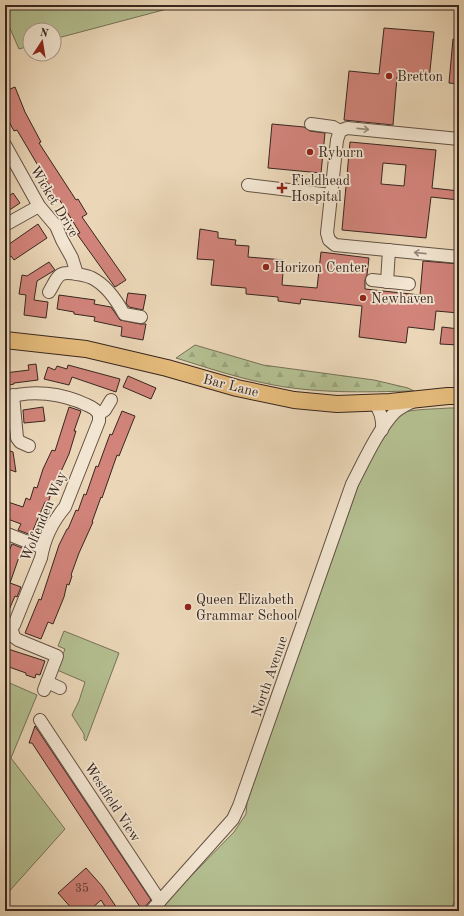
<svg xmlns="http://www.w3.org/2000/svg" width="464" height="916" viewBox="0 0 464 916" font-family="'Old Standard TT',serif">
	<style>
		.green { fill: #b4bf91; stroke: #767258 }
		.forest { fill: url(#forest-firs); stroke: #767258 }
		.building { fill: #d2847b; stroke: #37261f; fill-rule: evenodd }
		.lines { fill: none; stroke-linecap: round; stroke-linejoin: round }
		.minor-casing { stroke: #645245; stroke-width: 14 }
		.major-casing { stroke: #37261f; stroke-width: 18 }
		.minor { stroke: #f2e5d1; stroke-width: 12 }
		.major { stroke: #e6bc7c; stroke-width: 16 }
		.oneway { stroke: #948678 }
		.poi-dot { fill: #8f2418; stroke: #f2e5d1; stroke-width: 1.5 }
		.labels { text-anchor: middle; stroke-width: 3.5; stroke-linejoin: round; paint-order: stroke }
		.number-label { font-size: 12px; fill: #5e3e36 }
		.poi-label { font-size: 14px; fill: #37261f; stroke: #f2e5d1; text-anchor: start }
		.street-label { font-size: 14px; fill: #37261f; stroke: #f2e5d1 }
	</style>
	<defs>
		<pattern id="forest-firs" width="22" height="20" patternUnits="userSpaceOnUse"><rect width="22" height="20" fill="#b4bf91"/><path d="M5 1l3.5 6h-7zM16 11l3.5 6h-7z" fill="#9ba47d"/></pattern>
	</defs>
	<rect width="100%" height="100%" fill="#ebd7b8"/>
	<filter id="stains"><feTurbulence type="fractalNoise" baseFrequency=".005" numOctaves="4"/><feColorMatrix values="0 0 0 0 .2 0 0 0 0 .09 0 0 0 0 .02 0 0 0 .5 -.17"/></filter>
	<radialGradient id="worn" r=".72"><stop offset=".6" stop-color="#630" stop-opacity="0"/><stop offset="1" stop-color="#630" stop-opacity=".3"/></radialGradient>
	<g class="green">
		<polygon points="5,5 182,5 54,39 54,30 30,30 30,46 19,49 5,17"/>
		<path d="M 449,408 L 459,408 L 459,893 L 450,911 L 157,911 L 234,832 L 246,814 L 247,803 L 266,747 L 363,472 C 371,459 390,420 402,413 C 410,409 439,409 449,408 Z"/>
		<polygon points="64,631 119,653 86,741 84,739 84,734 72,715 79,701 85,682 57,670 65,649 58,646"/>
		<polygon points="5,681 37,695 11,758 65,829 5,896"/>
	</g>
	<path class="forest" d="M 195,345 L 263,365 L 374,380 L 408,388 L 414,391 C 364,392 313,394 264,383 C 235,377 205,367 176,358 Z"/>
	<g class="building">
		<polygon points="384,28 434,32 429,80 397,77 393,125 344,120 349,71 379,74"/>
		<polygon points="453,39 459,39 459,84 449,83"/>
		<polygon points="15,87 25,112 41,142 39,143 76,200 78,199 87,214 82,217 126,280 115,287 77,234 80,233 59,199 57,201 49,187 50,186 39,170 40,169 17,130 14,131 8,120 9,120 5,110 5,91"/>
		<polygon points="272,124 304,127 310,131 325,133 321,173 268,168"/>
		<path d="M 350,142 L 436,150 L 432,188 L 459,191 L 459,200 L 431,197 L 426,238 L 342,230 ZM 383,163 L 406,165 L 404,186 L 381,184 Z"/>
		<polygon points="13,193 20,203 8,211 5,205 5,199"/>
		<polygon points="38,224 47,238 14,260 11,256 5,259 5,247"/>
		<polygon points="200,229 218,232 218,238 236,240 235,245 249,246 248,257 284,260 282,285 317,288 321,252 369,258 367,275 365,280 365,289 420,295 423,261 459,264 459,313 436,311 434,330 408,327 406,343 359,337 362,306 301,299 300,304 278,301 278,297 246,294 246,288 211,285 214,260 197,259"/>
		<polygon points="49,262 55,270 37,281 34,300 48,302 46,318 24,315 26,295 19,294 22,275 27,276"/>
		<polygon points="128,293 146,295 143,310 129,307 126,303"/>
		<polygon points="59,295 95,300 94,304 111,307 120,320 140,324 146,324 143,340 121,336 122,327 94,321 95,317 74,314 74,312 57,309"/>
		<polygon points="442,327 459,329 459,345 440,344"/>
		<polygon points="36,364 38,380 14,383 14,384 5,386 5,373 29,370 28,365"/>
		<polygon points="68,365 120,379 116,392 72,377 69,385 44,379 48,367 55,370 57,366 67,369"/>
		<polygon points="128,376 156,388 151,399 123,387"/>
		<polygon points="43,407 45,421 24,423 23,410"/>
		<polygon points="69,407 81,411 74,431 76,431 69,454 58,478 53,491 52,490 48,503 45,502 31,535 18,530 21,524 5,518 5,501 23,507 26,498 30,500 34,487 37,488 43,469 52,450 55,451"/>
		<polygon points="122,411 135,416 119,456 117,455 102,498 101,497 92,522 93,522 79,553 71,575 72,576 69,585 67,584 64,597 53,624 48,622 41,639 25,633 39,599 41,600 59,545 67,529 68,529 76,510 78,511 84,494 86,495 96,466 98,467 110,434 112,435"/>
		<polygon points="5,449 13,452 16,472 5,468"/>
		<polygon points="12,544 27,550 23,558 19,557 10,583 21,587 17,597 15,596 5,619 5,560"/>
		<polygon points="5,648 45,661 40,675 36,674 35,678 26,675 26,673 9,667 9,666 5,664"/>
		<polygon points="35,726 151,900 142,910 32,743 29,743"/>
		<polygon points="86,868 102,886 119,911 108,911 101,900 89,911 74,911 58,893"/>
	</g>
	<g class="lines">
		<defs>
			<g id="minor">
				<polyline points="311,124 333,127 340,131"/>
				<polyline points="459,139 347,128 340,131 337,140 327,233 329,240 335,245 459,257"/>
				<path d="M 5,145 L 39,206 L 56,226 L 62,240 L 72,258 L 77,274 C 57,270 58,277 49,292"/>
				<polyline points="248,185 331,195"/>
				<polyline points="5,225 39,206"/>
				<path d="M 77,274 C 82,275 88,276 92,278 C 106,285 117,301 124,314 L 141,317"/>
				<polyline points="372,280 409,284"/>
				<polyline points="387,282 389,250"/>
				<polyline points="13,395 17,438 20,442 29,446"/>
				<path d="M 5,399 C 30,388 64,394 87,405 C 92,407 97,410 99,415 C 99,417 99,419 99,421 L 65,507 C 53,521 44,540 41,558 L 14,625 L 11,627 L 5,626"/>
				<path d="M 374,403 C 381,411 383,419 382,430"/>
				<polyline points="99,414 105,410 111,400"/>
				<polyline points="5,533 43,548"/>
				<polyline points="11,627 14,637 18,640 57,656 44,690"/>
				<polyline points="47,682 60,688"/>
				<polyline points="40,720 160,901"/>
				<path d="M 151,911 L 233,819 L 239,806 L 352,484 C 363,463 379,428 395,412 C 401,407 407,404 414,401"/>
			</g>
			<polyline id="major" points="5,340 86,349 167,368 237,388 294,400 337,404 390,402 448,396 459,396"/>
		</defs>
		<use href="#minor" class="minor-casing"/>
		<use href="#major" class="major-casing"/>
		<use href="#minor" class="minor"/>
		<use href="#major" class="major"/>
	</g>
	<defs><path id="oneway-shaft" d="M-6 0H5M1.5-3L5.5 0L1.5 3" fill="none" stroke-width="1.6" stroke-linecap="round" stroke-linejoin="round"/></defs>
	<g class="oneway">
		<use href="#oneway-shaft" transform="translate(363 129) rotate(6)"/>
		<use href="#oneway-shaft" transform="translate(420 253) rotate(-174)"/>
	</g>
	<g class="poi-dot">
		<circle cx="389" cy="76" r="4"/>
		<circle cx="310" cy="152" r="4"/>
		<path d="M280 182h4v4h4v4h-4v4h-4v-4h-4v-4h4z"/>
		<circle cx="266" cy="267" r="4"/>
		<circle cx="363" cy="298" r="4"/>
		<circle cx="188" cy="607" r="4"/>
	</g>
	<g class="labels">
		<g class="number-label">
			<text x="82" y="892">35</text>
		</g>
		<g class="poi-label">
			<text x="397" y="81">Bretton</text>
			<text x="318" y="157">Ryburn</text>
			<text x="291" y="185">Fieldhead<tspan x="291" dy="16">Hospital</tspan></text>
			<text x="274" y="272">Horizon Center</text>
			<text x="371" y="303">Newhaven</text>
			<text x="196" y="604">Queen Elizabeth<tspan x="196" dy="16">Grammar School</tspan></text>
		</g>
		<g class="street-label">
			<text transform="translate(55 201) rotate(59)" y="5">Wicket Drive</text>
			<text transform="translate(231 385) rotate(14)" y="5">Bar Lane</text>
			<text transform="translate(43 516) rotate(-67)" y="5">Wolfenden Way</text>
			<text transform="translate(269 676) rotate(-71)" y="5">North Avenue</text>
			<text transform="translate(113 802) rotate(57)" y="5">Westfield View</text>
		</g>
	</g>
	<rect width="464" height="916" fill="none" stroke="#ebd7b8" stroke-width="20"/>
	<rect x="6" y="6" width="452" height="904" fill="none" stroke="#37261f" stroke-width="2"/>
	<rect x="10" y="10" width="444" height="896" fill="none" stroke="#37261f"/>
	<g transform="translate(42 42) rotate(12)"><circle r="19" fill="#f2e5d1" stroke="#a7998a"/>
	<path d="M0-3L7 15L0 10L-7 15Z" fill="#8f2418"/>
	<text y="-6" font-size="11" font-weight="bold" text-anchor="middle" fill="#37261f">N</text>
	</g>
	<rect width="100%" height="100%" filter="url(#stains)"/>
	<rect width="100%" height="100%" fill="url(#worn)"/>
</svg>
